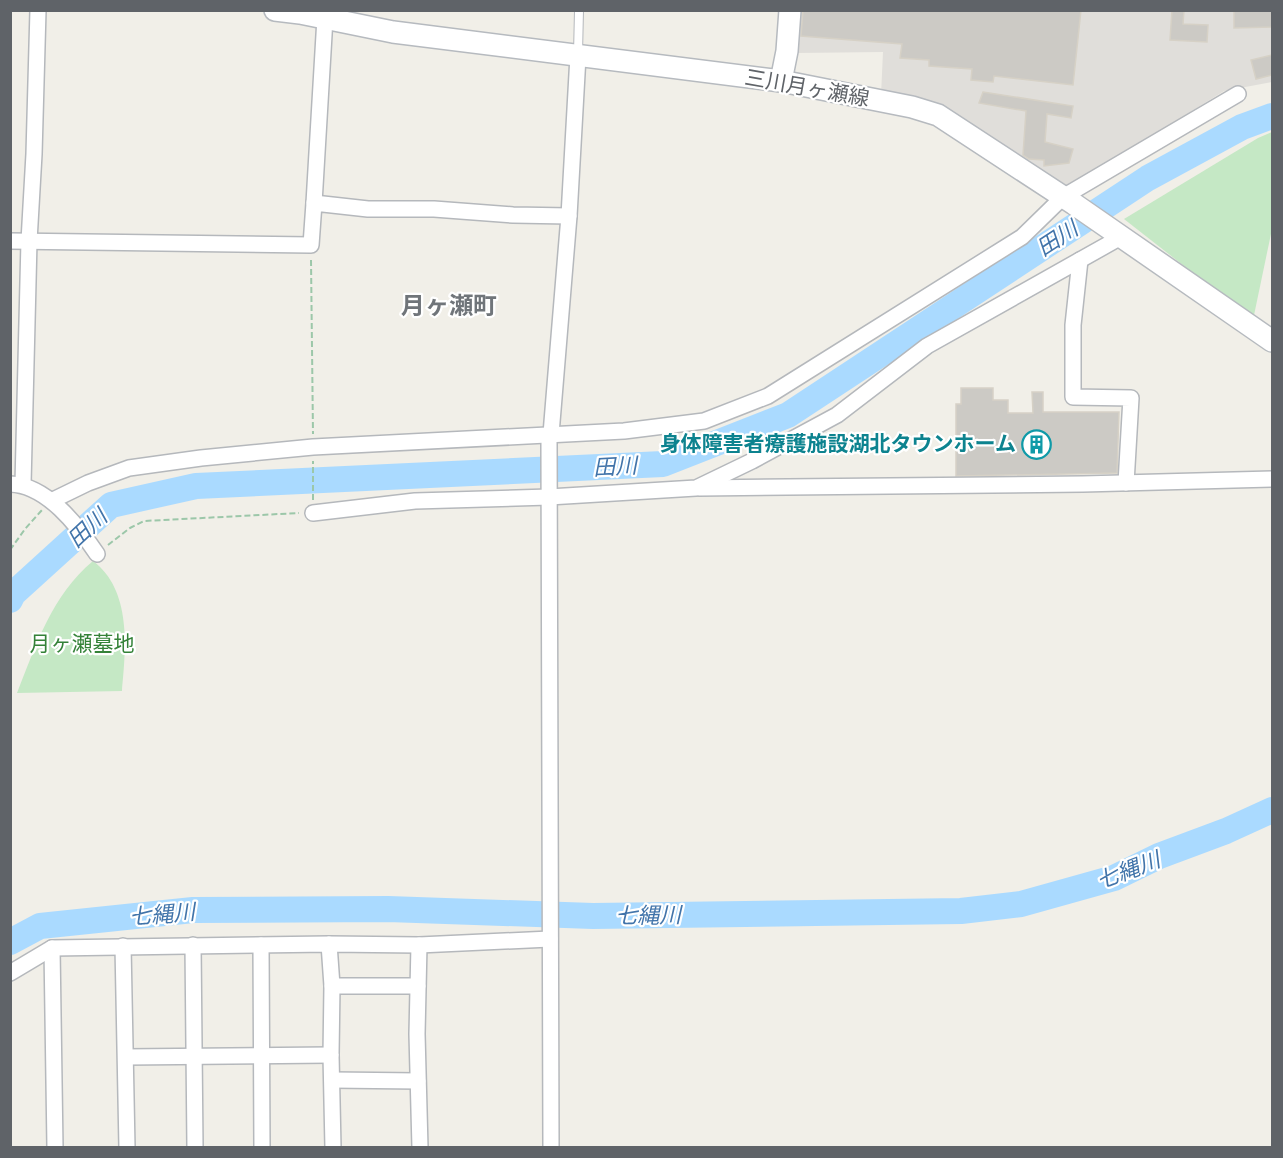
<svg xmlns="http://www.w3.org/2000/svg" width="1283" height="1158" viewBox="0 0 1283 1158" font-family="'IBM Plex Sans','Noto Sans JP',sans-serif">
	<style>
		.industrial { fill: #e0deda }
		.green { fill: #c5e8c5 }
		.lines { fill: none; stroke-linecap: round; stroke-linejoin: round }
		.river { stroke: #aadaff; stroke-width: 26 }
		.building { fill: #cccac5; stroke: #d6d1c6; stroke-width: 1.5 }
		.service-casing { stroke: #b5b8bc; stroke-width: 10 }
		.minor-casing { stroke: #b5b8bc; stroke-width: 18 }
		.secondary-casing { stroke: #b6babf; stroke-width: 24 }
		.path { stroke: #9cc7a9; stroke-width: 2; stroke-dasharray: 6 3; stroke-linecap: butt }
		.service { stroke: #fff; stroke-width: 8 }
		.minor { stroke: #fff; stroke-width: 15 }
		.secondary { stroke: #fff; stroke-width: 21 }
		.labels { text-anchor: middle; stroke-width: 4.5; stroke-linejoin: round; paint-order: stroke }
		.street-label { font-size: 21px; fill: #5f6368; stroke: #fff }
		.culture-label { font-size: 21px; font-weight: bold; fill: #0d838f; stroke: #fff; text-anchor: end }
		.park-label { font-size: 21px; fill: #348238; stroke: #fff }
		.water-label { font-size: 22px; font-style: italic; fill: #4174aa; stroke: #fff }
		.quarter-label { font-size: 24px; font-weight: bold; fill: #70757a; stroke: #fff }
	</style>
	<rect width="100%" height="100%" fill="#f1efe8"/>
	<polygon class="industrial" points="792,11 1272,11 1272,82 1224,91 1108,163 1064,193 881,95 883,52 797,53 789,51"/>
	<g class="green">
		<polygon points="1272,132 1272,229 1253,320 1124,219 1258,138"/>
		<path d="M 93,561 C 132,590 126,649 122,691 L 17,693 C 36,645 52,595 93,561 Z"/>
	</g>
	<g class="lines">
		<g class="river">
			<polyline points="10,600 13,594 111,505 196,486 663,464 788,415 1148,178 1242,127 1272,116"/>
			<polyline points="10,942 40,926 193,910 388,909 593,916 961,911 1021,904 1114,878 1159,856 1226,831 1272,810"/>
		</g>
	</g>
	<g class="building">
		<polygon points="803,10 1081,10 1073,85 994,76 993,82 971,80 972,69 929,66 929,60 900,58 902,44 801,36"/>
		<polygon points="1172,10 1184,10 1183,24 1208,25 1207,42 1170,40"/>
		<polygon points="1234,10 1272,10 1272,27 1234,28"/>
		<polygon points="1272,55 1272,75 1256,79 1251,60"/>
		<polygon points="983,92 1073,106 1071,118 1047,114 1045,142 1073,149 1069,163 1044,166 1044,160 1029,159 1023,155 1026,111 979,103"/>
		<polygon points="961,388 993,388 993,400 1008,400 1008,413 1033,413 1032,392 1043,392 1043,412 1119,412 1117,473 956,476 956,404 961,404"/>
	</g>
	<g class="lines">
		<defs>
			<polyline id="service" points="578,54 579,10"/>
			<g id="minor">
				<polyline points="314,203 325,18"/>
				<polyline points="10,241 311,245 314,203 368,209 434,209 513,215 569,216"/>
				<polyline points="1080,260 1073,325 1073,397 1131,398 1126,483"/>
				<path d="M 10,484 C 47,485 78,526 97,554"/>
				<polyline points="23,484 29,241 34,154 38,10"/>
				<polyline points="699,488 1083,484 1272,479"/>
				<polyline points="53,500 88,483 129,468 201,458 313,447 624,431 704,421 768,396 1022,237 1063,197 1238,94"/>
				<polyline points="313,513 415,501 549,497 696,488 752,461 837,415 927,346 1121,237"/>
				<polyline points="329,944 332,986 331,1055 333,1148"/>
				<polyline points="193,945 195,1148"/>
				<polyline points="261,945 262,1148"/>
				<polyline points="419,945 417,1034 420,1148"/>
				<polyline points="123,946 127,1148"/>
				<polyline points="52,948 55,1148"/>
				<polyline points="10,973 52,948 329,944 419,945 550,939"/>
				<polyline points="332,986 418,986"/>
				<polyline points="126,1057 331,1055"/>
				<polyline points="332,1080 418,1081"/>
				<polyline points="551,1148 549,440 551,434 569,216 578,56"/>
			</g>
			<g id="secondary">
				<polyline points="275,10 300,13 393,32 781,81 912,107 938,115 1074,204 1272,341"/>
				<polyline points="781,81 787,51 790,10"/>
			</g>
		</defs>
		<use href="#service" class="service-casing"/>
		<use href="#minor" class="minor-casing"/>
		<use href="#secondary" class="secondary-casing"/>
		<g class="path">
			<polyline points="311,260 313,434"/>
			<polyline points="313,500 313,461"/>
			<polyline points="108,545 130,528 144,521 299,513"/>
			<polyline points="10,550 25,529 42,510"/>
		</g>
		<use href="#service" class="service"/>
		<use href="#minor" class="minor"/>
		<use href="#secondary" class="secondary"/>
	</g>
	<defs>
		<symbol id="building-ring" viewBox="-11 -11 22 22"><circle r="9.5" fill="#fff" stroke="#0f9aa8" stroke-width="1.5"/><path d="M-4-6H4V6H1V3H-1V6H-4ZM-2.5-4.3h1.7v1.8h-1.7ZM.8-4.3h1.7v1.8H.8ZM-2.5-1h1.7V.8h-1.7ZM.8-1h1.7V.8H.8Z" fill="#0f9aa8"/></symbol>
	</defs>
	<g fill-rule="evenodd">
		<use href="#building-ring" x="1020" y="428" width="33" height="33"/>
	</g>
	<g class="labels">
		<g class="street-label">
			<text transform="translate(807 88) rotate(10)" y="7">三川月ヶ瀬線</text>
		</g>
		<g class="culture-label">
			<text x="1016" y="451">身体障害者療護施設湖北タウンホーム</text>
		</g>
		<g class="park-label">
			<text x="82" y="651">月ヶ瀬墓地</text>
		</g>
		<g class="water-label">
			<text transform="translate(1057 238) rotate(-33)" y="8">田川</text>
			<text transform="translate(615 466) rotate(-3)" y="8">田川</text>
			<text transform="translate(87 528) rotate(-43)" y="8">田川</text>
			<text transform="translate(1128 870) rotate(-21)" y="8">七縄川</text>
			<text transform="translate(162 914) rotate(-5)" y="8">七縄川</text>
			<text transform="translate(648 915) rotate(-1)" y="8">七縄川</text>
		</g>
		<g class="quarter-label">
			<text x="449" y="314">月ヶ瀬町</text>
		</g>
	</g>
	<rect width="1283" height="1158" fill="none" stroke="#5f6368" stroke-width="24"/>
</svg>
